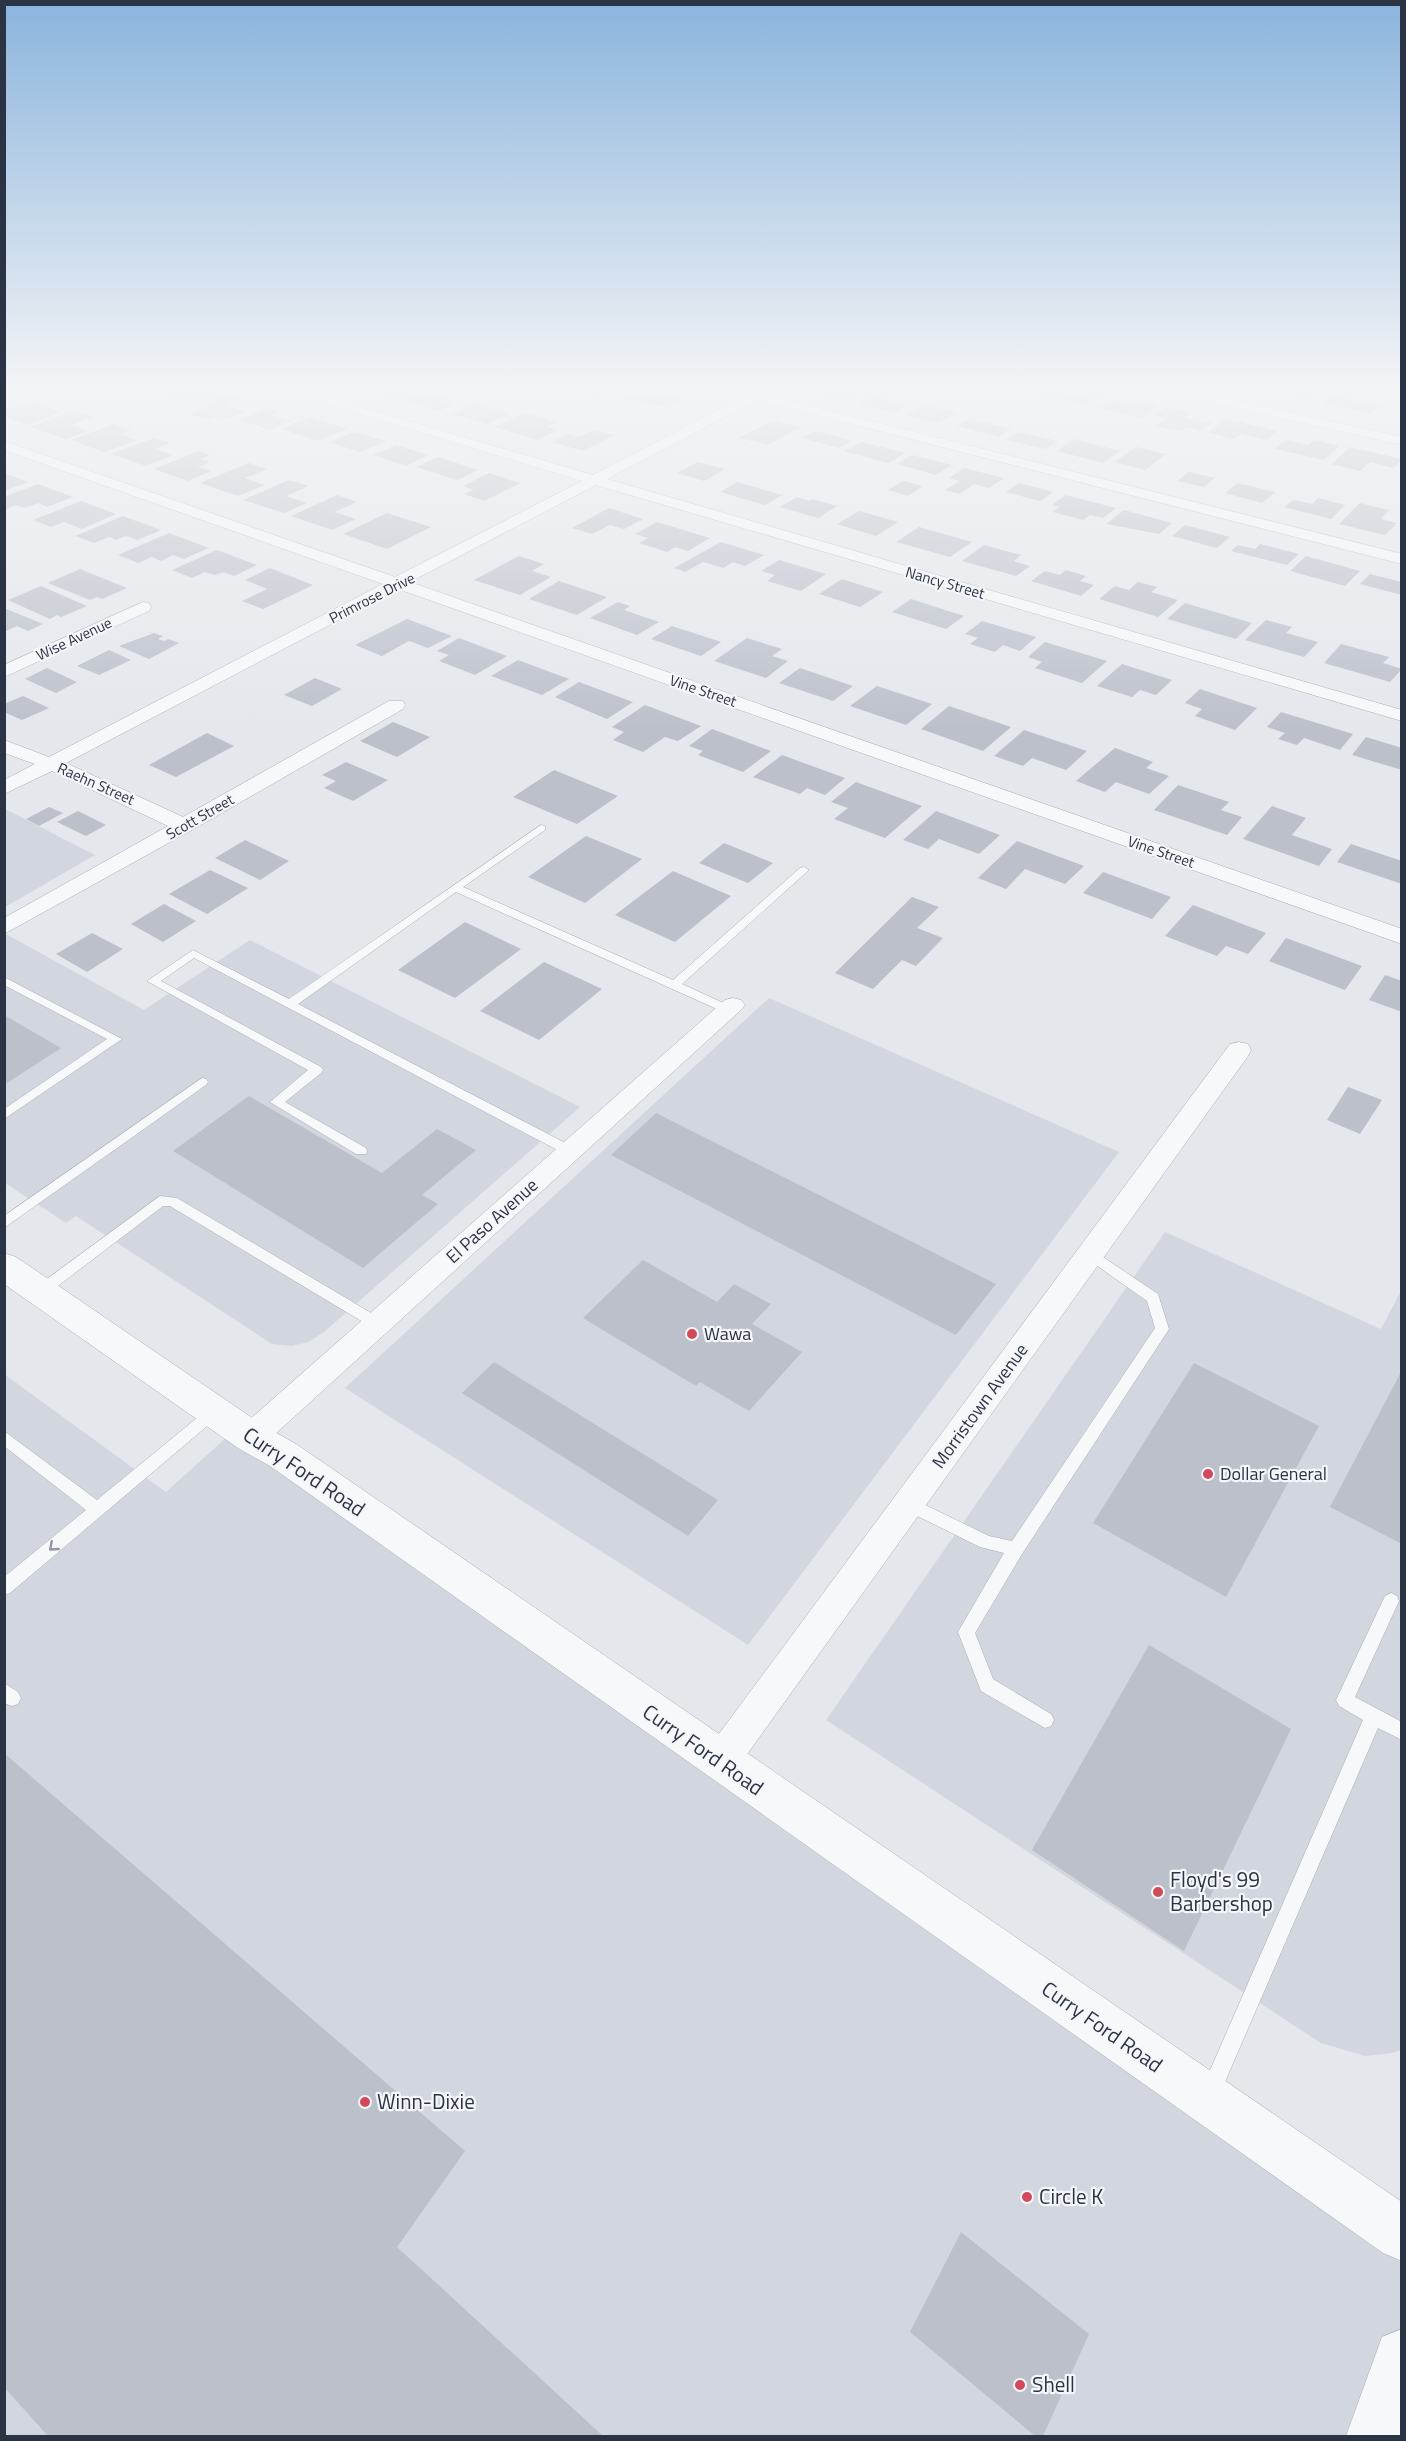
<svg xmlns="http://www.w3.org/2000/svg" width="1406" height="2441" viewBox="0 0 1406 2441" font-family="'Titillium Web',sans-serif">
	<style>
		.built { fill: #d2d6de }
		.building { fill: #bbc0ca }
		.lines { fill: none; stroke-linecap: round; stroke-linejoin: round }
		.service-casing { stroke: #a9aeb7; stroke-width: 1 }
		.minor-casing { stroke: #a9aeb7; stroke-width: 1 }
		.tertiary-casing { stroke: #a9aeb7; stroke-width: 1 }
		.service { fill: #f7f8fa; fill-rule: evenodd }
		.minor { fill: #f7f8fa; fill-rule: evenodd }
		.tertiary { fill: #f7f8fa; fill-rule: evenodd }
		.oneway { stroke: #9196a0 }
		.poi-dot { fill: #d1495b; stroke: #f4f6f9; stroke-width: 2 }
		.labels { text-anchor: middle; stroke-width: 4.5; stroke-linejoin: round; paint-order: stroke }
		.far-street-label { font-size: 15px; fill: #2b3445; stroke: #f4f6f9 }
		.street-label { font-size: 18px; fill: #2b3445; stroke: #f4f6f9 }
		.poi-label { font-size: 18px; fill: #2b3445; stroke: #f4f6f9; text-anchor: start }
		.near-street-label { font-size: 21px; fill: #2b3445; stroke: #f4f6f9 }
		.near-poi-label { font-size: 21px; fill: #2b3445; stroke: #f4f6f9; text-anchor: start }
	</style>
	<rect width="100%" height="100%" fill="#e4e7ec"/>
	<g class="built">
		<polygon points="5,809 95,855 5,907"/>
		<polygon points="4,933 144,1010 250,940 580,1107 324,1332 308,1342 292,1346 272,1344 76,1216 66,1223 5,1183"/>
		<polygon points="769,998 1119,1152 748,1645 345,1388"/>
		<polygon points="1165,1232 1381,1329 1401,1291 1401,2050 1392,2053 1365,2056 1321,2043 826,1720"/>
		<polygon points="4,1374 166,1492 238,1427 1401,2239 1401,2436 5,2436"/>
	</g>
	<g class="building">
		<polygon points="179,388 209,388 221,392 203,399 194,396 186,399 167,393"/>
		<polygon points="366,388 420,388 397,398"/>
		<polygon points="591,388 632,388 617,395 606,392 599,395 584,391"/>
		<polygon points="831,388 867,388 845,400 820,394"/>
		<polygon points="1050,388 1080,388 1103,393 1084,405 1039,395"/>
		<polygon points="1270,388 1322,388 1310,398"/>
		<polygon points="645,390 682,400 667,407 625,399"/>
		<polygon points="426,391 452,398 444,401 454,404 439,411 403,401"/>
		<polygon points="230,394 244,399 226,405 245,412 227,419 219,416 208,420 189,414 210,406 204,404"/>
		<polygon points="873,396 908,405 894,413 858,404"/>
		<polygon points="1332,396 1380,406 1371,414 1322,403"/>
		<polygon points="1112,399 1129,403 1135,399 1160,405 1141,418 1098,408"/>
		<polygon points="37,404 61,412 26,425 4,417 4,409"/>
		<polygon points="474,404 509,414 487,424 452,414"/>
		<polygon points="925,405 957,413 939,423 906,415"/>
		<polygon points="1166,407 1190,412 1185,417 1211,423 1200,431 1187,427 1181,431 1156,426 1166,418 1154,415"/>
		<polygon points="269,408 279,411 270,415 291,421 270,430 239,420"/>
		<polygon points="74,411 93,417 71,425 89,431 66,439 30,427"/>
		<polygon points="525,413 558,422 547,427 558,430 538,440 494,427"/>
		<polygon points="310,417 348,429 318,441 281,429"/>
		<polygon points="970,419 1011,429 999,437 957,426"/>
		<polygon points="1226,419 1278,431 1267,440 1240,434 1234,439 1208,432"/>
		<polygon points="773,420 801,427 768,445 739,438"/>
		<polygon points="114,424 131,430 120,434 137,440 104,452 71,440"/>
		<polygon points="595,430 615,435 583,451 552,442 568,434 579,437"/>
		<polygon points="815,431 852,440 839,448 801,438"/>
		<polygon points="354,432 386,441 360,452 329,442"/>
		<polygon points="1018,432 1057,441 1046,449 1006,440"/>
		<polygon points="154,438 170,443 155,449 173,455 146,466 111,454"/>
		<polygon points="1074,439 1120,451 1103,463 1057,451"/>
		<polygon points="1286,440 1308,445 1314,440 1339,446 1324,460 1275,449"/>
		<polygon points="862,442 905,453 888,463 844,451"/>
		<polygon points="396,445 428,455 406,466 373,455"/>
		<polygon points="1136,447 1166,454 1145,470 1114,462"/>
		<polygon points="1350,447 1402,459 1402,460 1393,468 1370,462 1360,471 1331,464"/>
		<polygon points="199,451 210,455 200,459 210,462 198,467 211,471 188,481 154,469"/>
		<polygon points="912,455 952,465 936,475 897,464"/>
		<polygon points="438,457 478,470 457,480 417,467"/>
		<polygon points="698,462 725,469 704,481 677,473"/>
		<polygon points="249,463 267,469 245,478 265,485 238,496 200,483"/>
		<polygon points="964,468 1004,478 989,488 974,484 960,494 945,490 960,481 949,478"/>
		<polygon points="1189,472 1215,478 1204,487 1177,481"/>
		<polygon points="4,473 28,482 4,491"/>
		<polygon points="489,473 520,483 484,501 464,494 474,490 463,486"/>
		<polygon points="289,480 309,486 286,496 307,503 284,513 243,500"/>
		<polygon points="903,481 923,486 908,496 888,490"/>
		<polygon points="737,482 782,495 765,505 720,492"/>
		<polygon points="1019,483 1053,492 1040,501 1006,492"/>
		<polygon points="1238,483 1275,492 1262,503 1225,493"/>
		<polygon points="38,484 73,497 47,507 38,503 25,508 16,505 4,510 4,497"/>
		<polygon points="337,495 357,502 335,512 356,519 332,530 291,516"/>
		<polygon points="1066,495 1116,508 1103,518 1090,515 1083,520 1053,512 1059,507 1052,505"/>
		<polygon points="797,497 809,501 812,499 837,506 818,518 780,507"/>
		<polygon points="1318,498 1345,505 1331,519 1284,507 1293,500 1312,504"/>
		<polygon points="81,501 116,514 82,529 64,522 51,527 33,520"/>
		<polygon points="1360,503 1389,510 1381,519 1397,523 1385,535 1339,524"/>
		<polygon points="609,508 643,519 624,529 610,525 592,534 572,528"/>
		<polygon points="1124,510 1172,523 1159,534 1106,524"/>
		<polygon points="859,511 898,522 876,536 837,524"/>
		<polygon points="387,513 431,527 387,549 343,534"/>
		<polygon points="123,516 161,530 137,540 126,536 116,540 109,537 94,543 75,536"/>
		<polygon points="657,522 710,538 688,551 675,547 667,552 639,543 648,538 635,534"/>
		<polygon points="1185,525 1230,537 1217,548 1172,536"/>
		<polygon points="919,527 972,542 950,557 896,542"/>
		<polygon points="169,533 209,548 184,559 173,555 161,561 152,557 138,563 118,555"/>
		<polygon points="721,542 764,555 745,566 733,562 723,568 703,562 685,572 674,568"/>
		<polygon points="1260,544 1299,554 1287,565 1231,551 1238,545 1255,549"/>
		<polygon points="984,545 1021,555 1014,561 1030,566 1016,576 962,561"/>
		<polygon points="217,550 257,565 234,576 223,572 215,575 205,572 192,578 172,570"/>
		<polygon points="519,556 544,564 532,571 551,577 520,595 474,580"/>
		<polygon points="1306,556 1360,571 1345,586 1290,571"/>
		<polygon points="779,560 826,574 801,591 767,581 775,575 761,571"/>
		<polygon points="270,568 313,585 263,609 242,601 267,589 245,580"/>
		<polygon points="80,569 127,588 102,599 97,597 90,600 48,583"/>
		<polygon points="1066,570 1086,576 1080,581 1094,585 1081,596 1031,581 1045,571 1060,575"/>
		<polygon points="1370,574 1402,582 1402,595 1360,584"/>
		<polygon points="842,579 883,592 860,607 819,594"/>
		<polygon points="559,581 607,597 577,615 529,599"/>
		<polygon points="1138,582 1157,587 1151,592 1178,600 1158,617 1099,599 1115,586 1129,590"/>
		<polygon points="41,586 87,606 61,617 57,615 50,619 8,600"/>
		<polygon points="911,599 964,616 946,629 892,612"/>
		<polygon points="618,602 630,606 624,610 659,622 637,635 590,618"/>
		<polygon points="1185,603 1252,623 1236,639 1167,619"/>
		<polygon points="4,608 43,624 28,631 17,626 4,632"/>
		<polygon points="407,619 452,636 428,648 409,641 382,656 355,645"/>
		<polygon points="1266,620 1292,627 1286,633 1318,642 1304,657 1245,640"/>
		<polygon points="982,621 1036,637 1020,651 1003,645 995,652 970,644 978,638 965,634"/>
		<polygon points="672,626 721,642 701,656 651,639"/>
		<polygon points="154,633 163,636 158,639 164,641 168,639 179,643 149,659 119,646"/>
		<polygon points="459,638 507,656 475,675 439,661 449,655 437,651"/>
		<polygon points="747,638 782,649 772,656 788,661 766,678 714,661"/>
		<polygon points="1045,642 1107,661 1082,683 1035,668 1042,662 1028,657"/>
		<polygon points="1341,644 1389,657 1383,663 1402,669 1390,682 1324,663"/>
		<polygon points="109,650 131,660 99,675 77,666"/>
		<polygon points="518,660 569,679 542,695 491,676"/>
		<polygon points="1122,664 1172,680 1156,695 1140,690 1132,697 1097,686"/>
		<polygon points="47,668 77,682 56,693 25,679"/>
		<polygon points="800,668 853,686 833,701 779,683"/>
		<polygon points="315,678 342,689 312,706 284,695"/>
		<polygon points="579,682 633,702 607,719 555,697"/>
		<polygon points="877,686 932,704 906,725 850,706"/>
		<polygon points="1200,689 1257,708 1235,730 1195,716 1202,709 1185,703"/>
		<polygon points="23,696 49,708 22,720 4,712 4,704"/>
		<polygon points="645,705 701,726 678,741 665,737 643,752 613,740 624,732 612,727"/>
		<polygon points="949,706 1011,727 983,751 921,729"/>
		<polygon points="1281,712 1353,734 1340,750 1304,738 1297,745 1278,739 1285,733 1267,727"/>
		<polygon points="393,722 430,737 397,757 360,741"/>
		<polygon points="712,729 771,751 743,772 698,755 703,751 689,746"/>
		<polygon points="1024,730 1087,751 1066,770 1032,758 1023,766 994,756"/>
		<polygon points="207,733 234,746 176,777 149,765"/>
		<polygon points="1366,737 1402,748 1402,770 1352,755"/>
		<polygon points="1115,748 1153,762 1146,768 1169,776 1149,794 1116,782 1105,792 1076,781"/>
		<polygon points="782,755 845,778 825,795 807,788 800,794 753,777"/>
		<polygon points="346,762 388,780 353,801 324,788 336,781 322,775"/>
		<polygon points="554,770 618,796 577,824 513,797"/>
		<polygon points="856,782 922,806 885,838 834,819 848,808 831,802"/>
		<polygon points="1178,785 1229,802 1221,810 1242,817 1227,835 1154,810"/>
		<polygon points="1272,806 1306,818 1292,835 1332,849 1319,866 1243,839"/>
		<polygon points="49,807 63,813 39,826 26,819"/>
		<polygon points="78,811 106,825 86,836 57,822"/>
		<polygon points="936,811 1000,835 979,854 939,839 928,849 903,840"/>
		<polygon points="586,836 642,859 585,903 528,877"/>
		<polygon points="245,840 289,861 260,880 215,858"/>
		<polygon points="1017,841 1084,866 1065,884 1025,869 1006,889 978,878"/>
		<polygon points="724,843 773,863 748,883 699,863"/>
		<polygon points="1351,844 1402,861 1402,884 1337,862"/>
		<polygon points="210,870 248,888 207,914 169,894"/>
		<polygon points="673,871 731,896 675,942 615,915"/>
		<polygon points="1103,872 1171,897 1152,919 1083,893"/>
		<polygon points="912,897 939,907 917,928 943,938 916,966 902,960 873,989 835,973"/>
		<polygon points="164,904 196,921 163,942 131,924"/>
		<polygon points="1193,905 1266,933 1248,954 1226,946 1217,956 1165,936"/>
		<polygon points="465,922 521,949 455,998 398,970"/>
		<polygon points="92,933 123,949 87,972 56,954"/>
		<polygon points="1286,938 1362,966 1345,990 1269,961"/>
		<polygon points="544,962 602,989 539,1040 480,1011"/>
		<polygon points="1385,975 1402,981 1402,1012 1369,1000"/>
		<polygon points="4,1015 61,1048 4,1085"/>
		<polygon points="1348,1087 1382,1100 1360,1134 1327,1120"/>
		<polygon points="249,1096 382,1173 437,1129 476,1150 422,1195 438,1204 363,1268 173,1151"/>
		<polygon points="656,1113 996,1284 956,1335 611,1155"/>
		<polygon points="643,1260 717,1302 734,1284 771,1304 752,1324 802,1352 749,1411 700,1382 696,1386 583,1318"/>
		<polygon points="494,1362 718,1500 688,1536 462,1393"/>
		<polygon points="1194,1363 1319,1426 1226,1597 1093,1523"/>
		<polygon points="1402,1370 1402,1544 1330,1507"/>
		<polygon points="1149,1645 1291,1729 1184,1951 1032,1850"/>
		<polygon points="4,1753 465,2151 397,2247 603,2436 48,2436 4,2387"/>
		<polygon points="961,2232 1089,2334 1043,2436 1035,2436 910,2332"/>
	</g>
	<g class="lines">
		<defs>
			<g id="service">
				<polygon points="541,825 545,826 545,830 463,887 673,980 800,868 804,867 809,870 682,984 732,1007 734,1010 732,1013 728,1014 456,892 298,1004 575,1148 576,1151 575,1154 565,1154 194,958 161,981 321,1067 323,1070 321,1073 285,1102 366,1148 367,1151 366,1154 356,1154 270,1102 308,1070 147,981 193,950 289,999"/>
				<polygon points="4,977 122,1039 4,1119 4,1109 107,1039 4,985"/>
				<polygon points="202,1078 206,1079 208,1082 206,1085 4,1228 4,1216"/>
				<polygon points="160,1196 177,1198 383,1320 385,1324 383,1328 373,1328 170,1206 163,1206 46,1295 36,1295 34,1291 36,1287"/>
				<polygon points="1091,1249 1158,1294 1169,1329 1022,1554 975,1633 993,1679 1051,1714 1054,1720 1051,1726 1045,1728 981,1691 958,1632 1004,1553 980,1547 903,1509 901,1504 903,1499 909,1497 989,1536 1012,1541 1155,1328 1147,1301 1086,1258 1084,1254 1086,1250"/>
				<polygon points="214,1406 219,1408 222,1412 219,1416 10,1593 4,1595 4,1577 86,1510 4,1446 4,1431 97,1500 209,1408"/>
				<polygon points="1391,1593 1397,1596 1399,1601 1355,1697 1402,1722 1402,1740 1378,1728 1218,2098 1211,2101 1204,2098 1201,2091 1363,1720 1339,1706 1336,1700 1385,1596"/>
				<polygon points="4,1683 18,1692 21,1698 18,1704 12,1706 4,1703"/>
			</g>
			<g id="minor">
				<polygon points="275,388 296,388 593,475 743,397 718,388 753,391 760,388 776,388 767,395 1402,554 1402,564 757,400 607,479 1402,710 1402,721 596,485 410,582 1402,929 1402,944 398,589 66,763 183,817 389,701 403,701 405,705 403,709 192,830 4,934 4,918 168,826 52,771 4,794 4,780 35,764 4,753 4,740 49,757 383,584 4,450 4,441 395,577 582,481"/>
				<polygon points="1157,388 1181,388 1402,437 1402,445 1163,392"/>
				<polygon points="143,602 149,603 151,607 149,611 4,677 4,665"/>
				<polygon points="733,998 741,1000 745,1005 741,1010 262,1446 251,1450 240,1446 236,1437 240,1428 725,1000"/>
				<polygon points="1239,1042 1248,1044 1251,1050 1248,1056 733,1774 720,1780 707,1774 702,1762 707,1750 1230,1044"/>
			</g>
			<g id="tertiary">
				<polygon points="4,1253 16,1257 264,1426 296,1444 1402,2202 1402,2261 1383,2253 270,1466 238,1448 4,1284"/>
				<polygon points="1402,2329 1402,2436 1346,2436 1382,2337"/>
			</g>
		</defs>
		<use href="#service" class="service-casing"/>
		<use href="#minor" class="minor-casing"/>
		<use href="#tertiary" class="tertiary-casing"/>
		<use href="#service" class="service"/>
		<use href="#minor" class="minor"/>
		<use href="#tertiary" class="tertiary"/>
	</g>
	<defs><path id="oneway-chevron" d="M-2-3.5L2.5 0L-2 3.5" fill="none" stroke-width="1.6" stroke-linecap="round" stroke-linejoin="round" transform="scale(1.5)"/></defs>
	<use class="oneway" href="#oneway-chevron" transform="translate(53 1547) rotate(139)"/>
	<linearGradient id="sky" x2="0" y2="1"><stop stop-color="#8bb4dd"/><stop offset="0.53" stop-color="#f3f4f6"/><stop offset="1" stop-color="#f3f4f6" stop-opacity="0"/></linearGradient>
	<rect width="1406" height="730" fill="url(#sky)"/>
	<g class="poi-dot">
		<circle cx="692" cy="1334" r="6"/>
		<circle cx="1208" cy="1474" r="6"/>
		<circle cx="1158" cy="1892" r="6"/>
		<circle cx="365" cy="2102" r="6"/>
		<circle cx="1027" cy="2197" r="6"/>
		<circle cx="1020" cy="2385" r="6"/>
	</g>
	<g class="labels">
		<g class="far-street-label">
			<text transform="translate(945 583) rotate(16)" y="5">Nancy Street</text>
			<text transform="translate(372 598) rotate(-27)" y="5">Primrose Drive</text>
			<text transform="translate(74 639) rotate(-25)" y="5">Wise Avenue</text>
			<text transform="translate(703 691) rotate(19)" y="5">Vine Street</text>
			<text transform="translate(96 784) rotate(24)" y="5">Raehn Street</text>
			<text transform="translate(200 817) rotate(-30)" y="5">Scott Street</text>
			<text transform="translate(1161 852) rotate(19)" y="5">Vine Street</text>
		</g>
		<g class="street-label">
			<text transform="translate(492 1221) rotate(-42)" y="6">El Paso Avenue</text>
			<text transform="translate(980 1406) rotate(-54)" y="6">Morristown Avenue</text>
		</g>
		<g class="poi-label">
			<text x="704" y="1340">Wawa</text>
			<text x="1220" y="1480">Dollar General</text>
		</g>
		<g class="near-street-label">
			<text transform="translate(304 1472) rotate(34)" y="7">Curry Ford Road</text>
			<text transform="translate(703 1750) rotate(35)" y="7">Curry Ford Road</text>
			<text transform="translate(1102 2027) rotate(35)" y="7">Curry Ford Road</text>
		</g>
		<g class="near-poi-label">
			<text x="1170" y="1887">Floyd's 99<tspan x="1170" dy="24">Barbershop</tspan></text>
			<text x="377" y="2109">Winn-Dixie</text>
			<text x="1039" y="2204">Circle K</text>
			<text x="1032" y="2392">Shell</text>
		</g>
	</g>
	<rect width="1406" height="2441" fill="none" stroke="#2b3445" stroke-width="12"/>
</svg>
